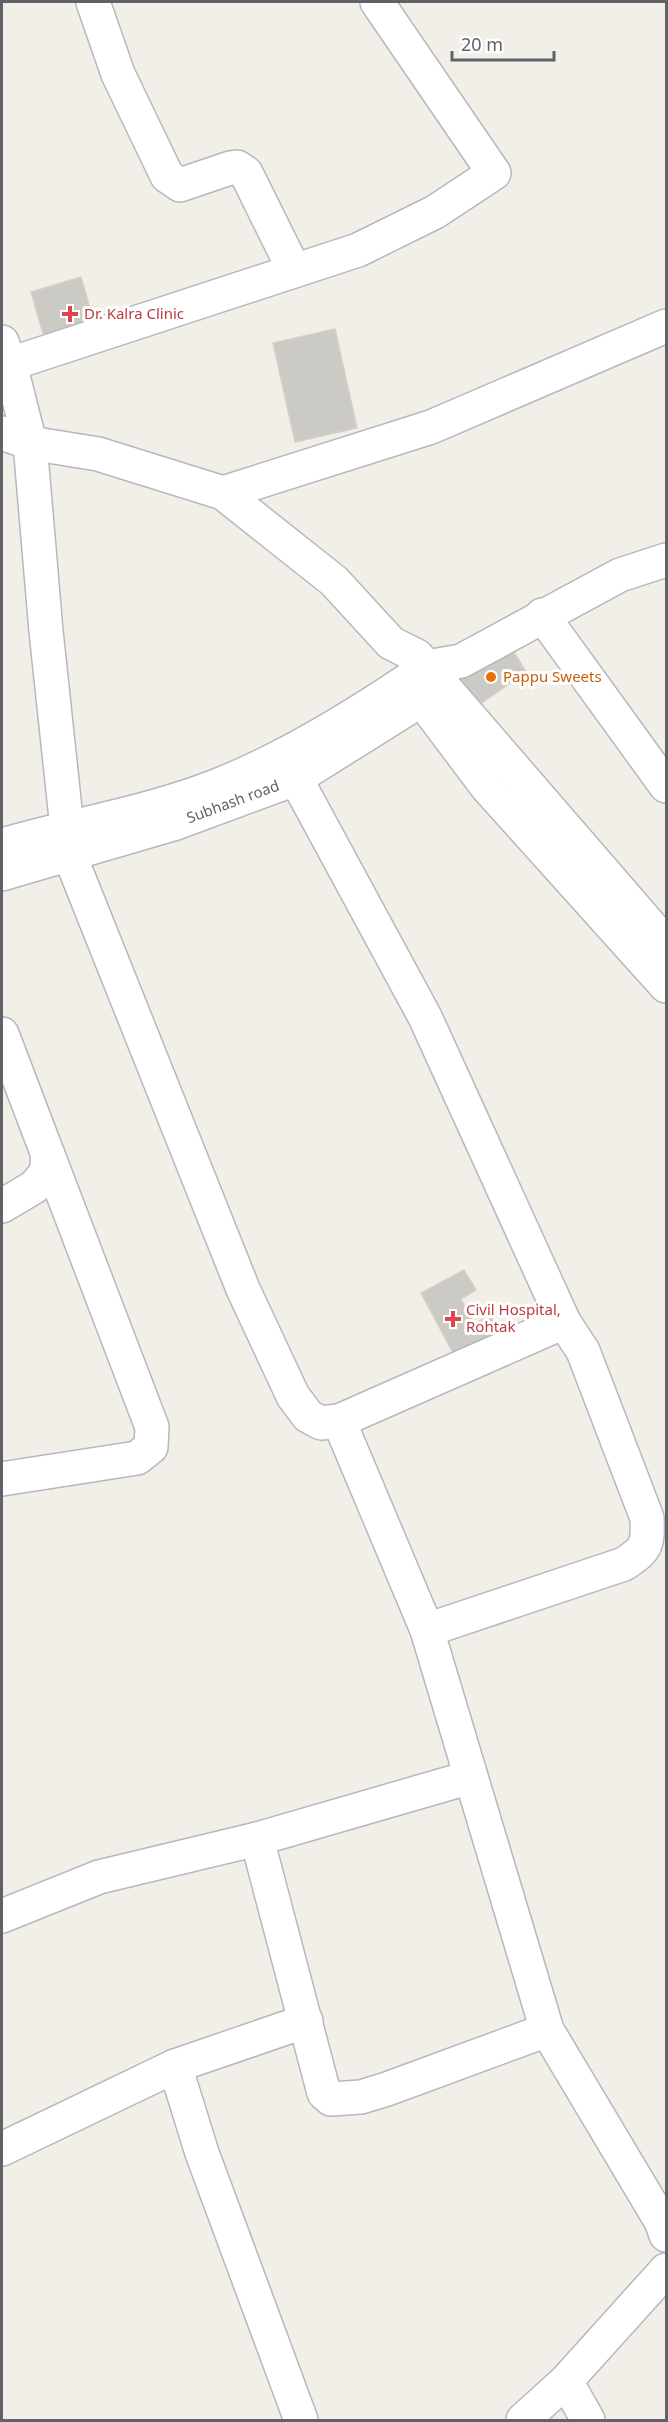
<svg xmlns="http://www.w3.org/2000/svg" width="668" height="2422" viewBox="0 0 668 2422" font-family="'Noto Sans',sans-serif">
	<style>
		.building { fill: #cccac5; stroke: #d6d1c6; stroke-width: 1.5 }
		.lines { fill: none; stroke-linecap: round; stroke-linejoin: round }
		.minor-casing { stroke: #b5b8bc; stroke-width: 36 }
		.tertiary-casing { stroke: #b5b8bc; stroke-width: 36 }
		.minor { stroke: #fff; stroke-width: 33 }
		.tertiary { stroke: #fff; stroke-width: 33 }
		.health-dot { fill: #e0444e; stroke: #fff; stroke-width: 2 }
		.food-dot { fill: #e8710a; stroke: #fff; stroke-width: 2 }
		.labels { text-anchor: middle; stroke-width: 6; stroke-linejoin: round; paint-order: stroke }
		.health-label { font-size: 15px; fill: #be3a42; stroke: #fff; text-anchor: start }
		.food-label { font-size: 15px; fill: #c56008; stroke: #fff; text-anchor: start }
		.street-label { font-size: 15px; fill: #5f6368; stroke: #fff }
	</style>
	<rect width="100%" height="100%" fill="#f1efe8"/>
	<g class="building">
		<polygon points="81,277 96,329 46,344 31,292"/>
		<polygon points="335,329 357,428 295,442 273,343"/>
		<polygon points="508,642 526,672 476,707 456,682"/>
		<polygon points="464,1270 476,1290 461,1299 474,1324 490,1315 502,1337 458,1362 421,1293"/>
	</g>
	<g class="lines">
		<defs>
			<g id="minor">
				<polyline points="93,2 118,74 167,176 180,185 230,168 237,167 246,173 294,270"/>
				<polyline points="10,364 358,250 435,212 494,173 377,2"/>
				<polyline points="223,493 431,427 666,326"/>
				<polyline points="542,615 666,786"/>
				<polyline points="427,667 461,661 620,575 666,560"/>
				<path d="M 283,755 L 425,1017 L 564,1322 L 583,1351 L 647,1518 C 648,1545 647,1549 624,1564 L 427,1630"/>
				<polyline points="70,856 243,1289 293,1396 308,1416 321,1423 339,1421 564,1322"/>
				<polyline points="2,1034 48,1155 46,1173 34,1187 2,1206"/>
				<polyline points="339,1421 427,1630 547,2030 661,2221 666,2235"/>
				<polyline points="2,1479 137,1458 151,1447 152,1427 48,1155"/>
				<polyline points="257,1839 471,1777"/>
				<polyline points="2,1916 99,1877 257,1839 324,2093 331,2099 361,2097 387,2089 547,2030"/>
				<polyline points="175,2066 202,2153 301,2420"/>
				<polyline points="2,2149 175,2066 306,2021"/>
				<polyline points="566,2381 588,2420"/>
				<polyline points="523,2420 566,2381 666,2270"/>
			</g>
			<g id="tertiary">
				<polyline points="2,342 10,364 30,443 46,631 70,856"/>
				<polyline points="2,433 30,443 98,454 223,493 334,581 391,643 417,656 666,944"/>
				<polyline points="408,682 487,787 666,986"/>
				<path d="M 2,845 C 67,826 135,815 200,792 C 277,765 360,713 427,667"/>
				<path id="s1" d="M 2,874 L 173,824 L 295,779 L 421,700 L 443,683"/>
			</g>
		</defs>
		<use href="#minor" class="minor-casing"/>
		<use href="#tertiary" class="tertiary-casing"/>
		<use href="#minor" class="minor"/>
		<use href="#tertiary" class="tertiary"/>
	</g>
	<g class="health-dot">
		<path d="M67 305h6v6h6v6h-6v6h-6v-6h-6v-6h6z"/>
		<path d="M450 1310h6v6h6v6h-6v6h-6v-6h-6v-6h6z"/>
	</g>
	<circle class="food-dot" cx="491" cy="677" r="6"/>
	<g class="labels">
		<g class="health-label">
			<text x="84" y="319">Dr. Kalra Clinic</text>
			<text x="466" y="1315">Civil Hospital,<tspan x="466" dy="17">Rohtak</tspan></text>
		</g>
		<g class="food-label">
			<text x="503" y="682">Pappu Sweets</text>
		</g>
		<g class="street-label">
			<text dy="5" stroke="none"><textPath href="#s1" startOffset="242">Subhash road</textPath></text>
		</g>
	</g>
	<rect width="668" height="2422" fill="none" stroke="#5f6368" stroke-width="6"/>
	<path d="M452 51v9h102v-9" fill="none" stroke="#5f6368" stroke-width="3"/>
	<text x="461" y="51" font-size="18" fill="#5f6368" stroke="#ffffff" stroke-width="4.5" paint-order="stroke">20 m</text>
</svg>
